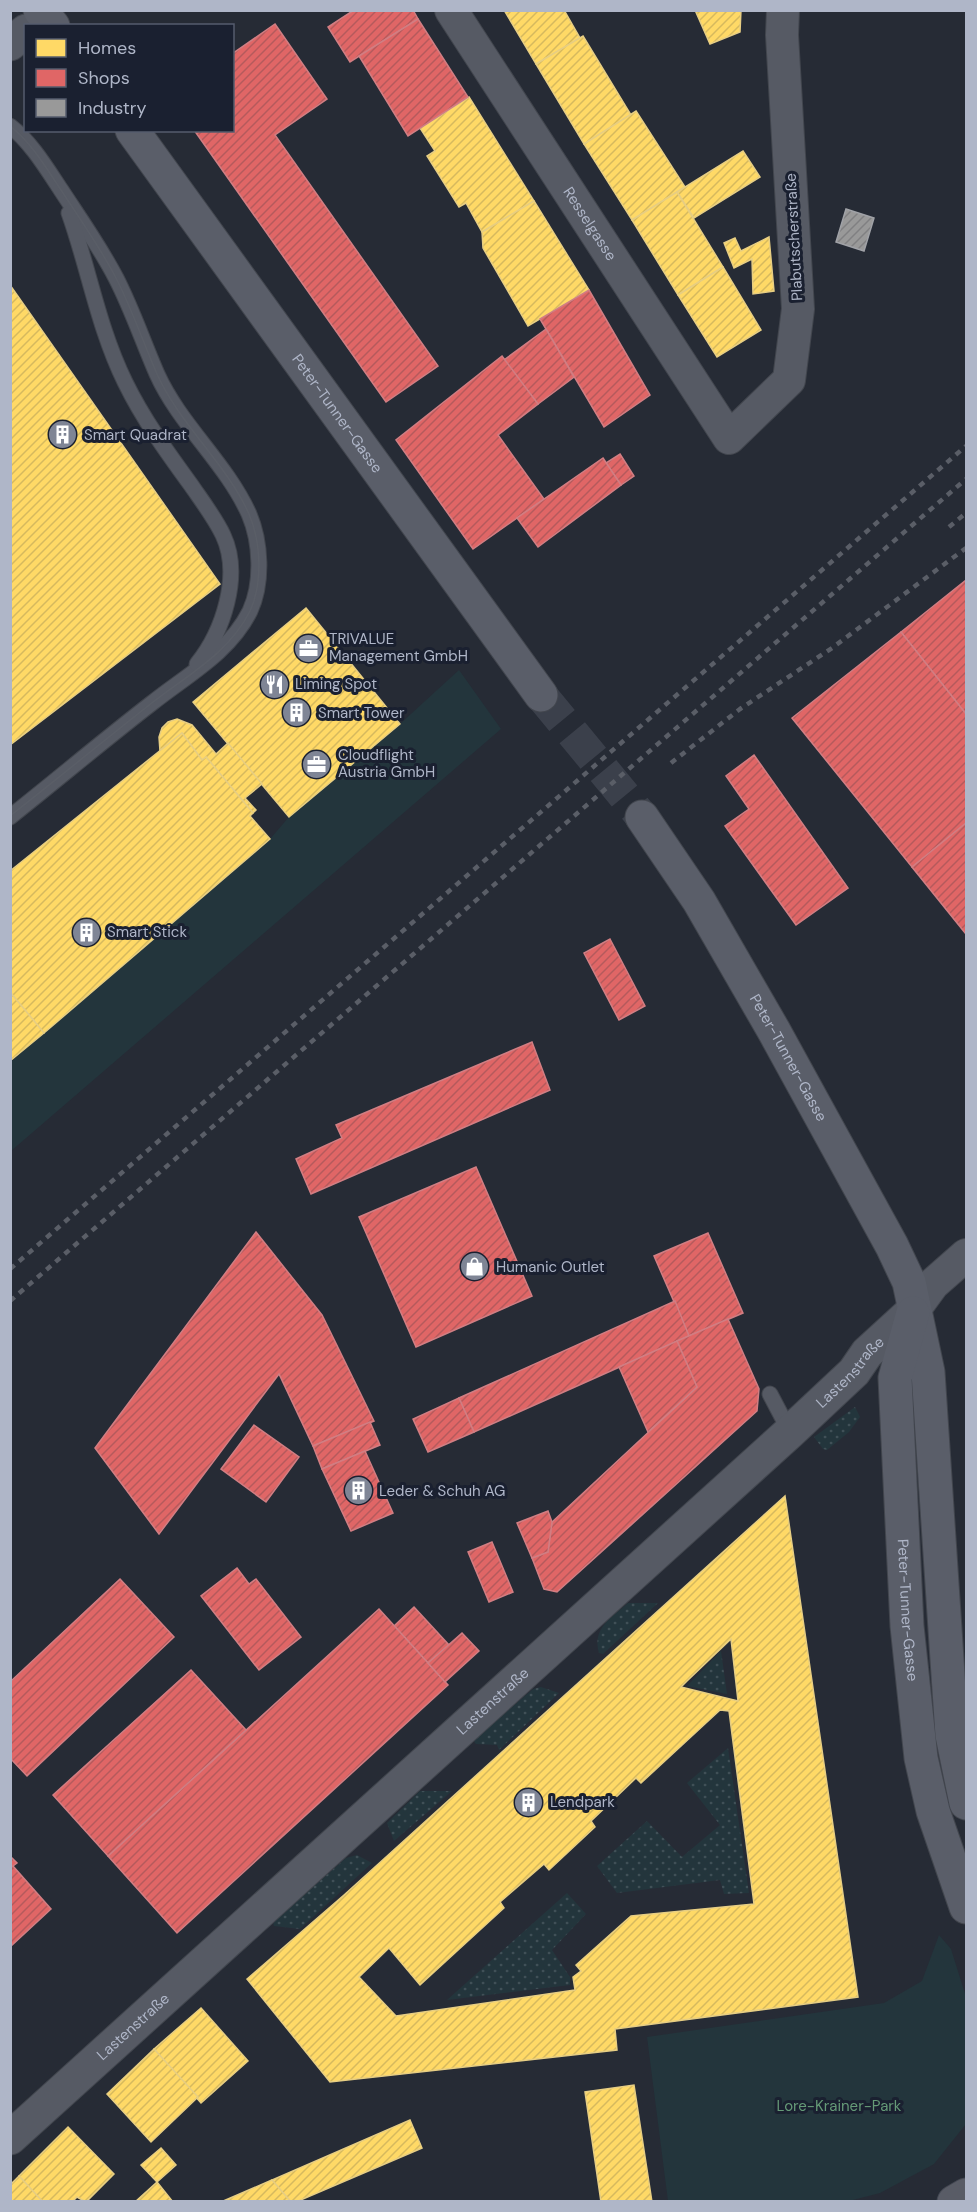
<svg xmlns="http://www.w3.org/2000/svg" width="977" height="2212" viewBox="0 0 977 2212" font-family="'DM Sans',sans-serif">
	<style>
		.grass { fill: url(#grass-dots) }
		.park { fill: #23353c }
		.homes { fill: url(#homes-hatch); stroke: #e7ce83; stroke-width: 1.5; fill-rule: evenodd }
		.shops { fill: url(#shops-hatch); stroke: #d17e83; stroke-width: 1.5 }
		.industry { fill: url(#industry-hatch); stroke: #a0a2a7; stroke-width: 1.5 }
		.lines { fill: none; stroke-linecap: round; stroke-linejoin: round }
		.secondary-tunnel { stroke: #3b404b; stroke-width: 33; stroke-dasharray: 33 16; stroke-linecap: butt }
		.service-casing { stroke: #42464e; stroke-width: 17 }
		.minor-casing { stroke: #42464e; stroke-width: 34 }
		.tertiary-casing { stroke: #42464e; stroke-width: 35 }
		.secondary-casing { stroke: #42464e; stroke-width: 35 }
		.primary-casing { stroke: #434852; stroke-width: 35 }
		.service { stroke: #565a64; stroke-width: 15 }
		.minor { stroke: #565a64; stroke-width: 32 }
		.tertiary { stroke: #565a64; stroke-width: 33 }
		.secondary { stroke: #5a5e69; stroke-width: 33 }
		.primary { stroke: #595c66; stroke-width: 33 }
		.tram { stroke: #5a5e67; stroke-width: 1.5 }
		.rail { stroke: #5a5e67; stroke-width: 4.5; stroke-dasharray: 6 6; stroke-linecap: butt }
		.labels { text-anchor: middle; stroke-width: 6; stroke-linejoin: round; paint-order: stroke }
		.street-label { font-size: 15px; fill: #afb6c8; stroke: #1a2030 }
		.poi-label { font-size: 15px; fill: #afb6c8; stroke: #1a2030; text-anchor: start }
		.park-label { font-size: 15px; fill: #659a77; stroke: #1a2030 }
	</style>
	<defs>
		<pattern id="grass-dots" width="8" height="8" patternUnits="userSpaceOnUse" patternTransform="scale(1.5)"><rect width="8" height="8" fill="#23353c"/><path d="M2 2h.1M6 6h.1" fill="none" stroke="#405057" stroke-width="1.8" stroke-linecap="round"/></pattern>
		<pattern id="homes-hatch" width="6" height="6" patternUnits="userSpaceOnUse" patternTransform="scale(1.5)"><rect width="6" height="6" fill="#ffd966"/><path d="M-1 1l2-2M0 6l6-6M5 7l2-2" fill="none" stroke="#d6b95e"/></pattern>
		<pattern id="shops-hatch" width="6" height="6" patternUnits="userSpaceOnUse" patternTransform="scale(1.5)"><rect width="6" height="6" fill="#e06666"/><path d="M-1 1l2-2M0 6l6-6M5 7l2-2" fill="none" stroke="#b55a5c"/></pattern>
		<pattern id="industry-hatch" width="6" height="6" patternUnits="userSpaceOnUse" patternTransform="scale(1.5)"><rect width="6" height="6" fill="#999"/><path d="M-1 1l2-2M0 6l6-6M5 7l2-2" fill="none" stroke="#808082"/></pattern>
	</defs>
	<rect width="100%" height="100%" fill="#262b35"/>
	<g class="grass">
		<polygon points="855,1407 860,1417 849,1432 827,1450 823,1449 814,1437"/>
		<path d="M 628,1603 L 658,1603 L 603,1654 L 599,1653 C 592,1628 611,1618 628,1603 Z"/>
		<polygon points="721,1651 727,1694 687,1686"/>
		<polygon points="541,1687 559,1693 499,1750 497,1745 476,1744 473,1740 533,1689"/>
		<polygon points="728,1748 749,1893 724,1894 720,1880 617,1893 597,1866 647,1821 682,1857 720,1825 687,1783"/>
		<polygon points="420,1791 452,1791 394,1841 387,1823"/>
		<polygon points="357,1855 372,1863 300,1929 274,1926 273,1922 346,1858"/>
		<polygon points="567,1893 586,1914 552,1950 570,1977 570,1985 447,2000"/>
	</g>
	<g class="park">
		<polygon points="459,670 501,729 11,1151 11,1061 270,839 289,817 400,724"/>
		<polygon points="939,1935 951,1949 966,1997 966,2124 934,2164 880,2193 849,2201 668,2201 647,2037 884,2003 922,1981"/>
	</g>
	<g class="homes">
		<polygon points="504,10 564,10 580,38 536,64"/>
		<polygon points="695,10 741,10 740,32 710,44"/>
		<polygon points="583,36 631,115 584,144 536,64"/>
		<polygon points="469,97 534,201 482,232 466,203 459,207 427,156 435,151 420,128"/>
		<polygon points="636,111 685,187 632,220 584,144"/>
		<polygon points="743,151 760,177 694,218 677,192"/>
		<polygon points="677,192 723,267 678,295 632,220"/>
		<polygon points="534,201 589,290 528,326 483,248 482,232"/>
		<polygon points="769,237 774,291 753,294 752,259 734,268 724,243 735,238 741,251"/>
		<polygon points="723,267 761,330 717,357 678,295"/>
		<polygon points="10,285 220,584 10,745"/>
		<polygon points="306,608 400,724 289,817 193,702"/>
		<polygon points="177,719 192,725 216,754 228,743 262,784 245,798 256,810 253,813 206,757 202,760 182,733 160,751 159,737 162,728 168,722"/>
		<polygon points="182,733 202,760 206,757 253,813 250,816 270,839 44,1033 10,992 10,871"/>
		<polygon points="10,992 44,1033 10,1061"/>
		<path d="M 785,1496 L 858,1997 L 615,2029 L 617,2050 L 330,2082 L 247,1979 L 344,1895 ZM 731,1639 L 738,1701 L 681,1687 L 687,1681 ZM 720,1710 L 729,1711 L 754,1904 L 631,1916 L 576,1965 L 581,1971 L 573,1977 L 575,1990 L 396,2016 L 359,1977 L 389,1948 L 420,1985 L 504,1908 L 500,1902 L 544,1864 L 549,1870 L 595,1827 L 591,1821 L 636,1778 L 641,1783 Z"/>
		<polygon points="201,2008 248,2061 201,2103 154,2049"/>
		<polygon points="154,2049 198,2097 151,2142 107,2094"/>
		<polygon points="634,2085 652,2202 601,2202 585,2092"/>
		<polygon points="410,2120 422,2148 296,2202 291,2202 272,2180"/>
		<polygon points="68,2127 114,2174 86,2202 77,2197 72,2202 43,2202 19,2176"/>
		<polygon points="161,2148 176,2165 157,2182 141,2165"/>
		<polygon points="19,2176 43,2202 10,2202 10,2185"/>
		<polygon points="272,2180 291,2202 221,2202"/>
		<polygon points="157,2182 173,2202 135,2202"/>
	</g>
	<g class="shops">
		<polygon points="354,10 413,10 418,19 350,62 328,27"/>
		<polygon points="418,19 468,97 408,136 359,56"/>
		<polygon points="275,24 327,99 275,135 438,366 386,402 194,130 232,130 232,54"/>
		<polygon points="589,290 650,395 604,427 540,319"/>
		<polygon points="546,329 574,377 538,404 504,360"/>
		<polygon points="502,356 538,404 498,435 544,499 473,549 396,440"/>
		<polygon points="620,454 634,476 621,485 606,463"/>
		<polygon points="603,458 621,485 538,547 517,518"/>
		<polygon points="966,580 966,714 901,632"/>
		<polygon points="901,632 966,714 966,823 912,867 792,718"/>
		<polygon points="754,755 848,888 796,925 725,826 749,809 726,776"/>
		<polygon points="966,823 966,934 912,867"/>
		<polygon points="610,939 645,1006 619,1020 584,953"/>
		<polygon points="532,1042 550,1090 311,1194 296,1159 342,1138 336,1125"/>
		<polygon points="476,1167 532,1296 416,1347 359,1217"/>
		<polygon points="256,1232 322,1315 374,1421 313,1446 279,1374 159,1534 95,1448"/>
		<polygon points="708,1233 743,1313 689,1336 654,1256"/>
		<polygon points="675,1301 689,1336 474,1432 459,1398"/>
		<polygon points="728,1319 759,1389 757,1411 557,1592 544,1589 532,1558 548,1552 552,1522 697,1387 677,1341"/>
		<polygon points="677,1341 697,1387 648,1432 619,1367"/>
		<polygon points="459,1398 474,1432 428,1452 413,1419"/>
		<polygon points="370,1422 380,1445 322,1469 313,1446"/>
		<polygon points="254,1425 299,1457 266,1502 221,1469"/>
		<polygon points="365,1451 393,1513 351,1531 322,1469"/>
		<polygon points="548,1511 552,1522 548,1552 532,1558 517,1523"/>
		<polygon points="492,1542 513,1592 489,1602 468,1552"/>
		<polygon points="237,1568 249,1584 256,1579 301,1637 259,1670 201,1596"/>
		<polygon points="120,1579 174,1637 27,1776 10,1758 10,1682"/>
		<polygon points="414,1607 449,1645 428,1663 394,1626"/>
		<polygon points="379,1609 448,1685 177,1933 108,1856"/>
		<polygon points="462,1633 479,1651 445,1682 428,1663"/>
		<polygon points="191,1670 246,1730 108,1856 53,1795"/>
		<polygon points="10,1856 17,1863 13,1866 51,1909 11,1946"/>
	</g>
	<polygon class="industry" points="846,209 874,218 864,251 836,242"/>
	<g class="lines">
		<polyline class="secondary-tunnel" points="541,695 642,817"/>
		<defs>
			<g id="service">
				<path d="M 10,126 C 31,142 47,169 61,190 C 80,219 100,247 116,278 C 132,309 143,342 157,374 C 180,425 226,463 249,514 C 261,542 263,583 250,611 C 229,653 187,675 152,703 C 104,740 58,779 10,817"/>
				<path d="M 69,213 C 89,269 98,327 125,382 C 143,419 167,452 191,485 C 202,501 215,518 223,535 C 242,575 223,632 197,664"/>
				<polyline points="770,1394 790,1432"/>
			</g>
			<g id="minor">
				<path id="s1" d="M 451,10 L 729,438 L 789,380 L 798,309 L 782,35 L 783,10"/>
				<polyline points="914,1310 933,1284 966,1255"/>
			</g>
			<g id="tertiary">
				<polyline points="10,44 26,31"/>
				<path id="s2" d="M 10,2138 L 790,1432 L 854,1372 L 867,1353 L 914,1310"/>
			</g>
			<g id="secondary">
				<polyline points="40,10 53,26"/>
				<path id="s3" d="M 132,130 L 541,695"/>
				<path id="s4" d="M 642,817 L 699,901 L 774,1031 L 892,1246 L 909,1282 L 928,1372 L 952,1735 L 966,1803"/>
				<path id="s5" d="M 913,1313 L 895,1378 L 907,1626 L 921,1758 L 933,1811 L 966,1907"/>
			</g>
			<polyline id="primary" points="954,2202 966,2195"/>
		</defs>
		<use href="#service" class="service-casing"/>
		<use href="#minor" class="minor-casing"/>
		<use href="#tertiary" class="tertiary-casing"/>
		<use href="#secondary" class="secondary-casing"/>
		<use href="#primary" class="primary-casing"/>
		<use href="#service" class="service"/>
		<use href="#minor" class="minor"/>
		<use href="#tertiary" class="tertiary"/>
		<use href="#secondary" class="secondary"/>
		<use href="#primary" class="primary"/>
		<path class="tram" d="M 10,126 C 31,142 47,169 61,190 C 80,219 100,247 116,278 C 132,309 143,342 157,374 C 180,425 226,463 249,514 C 261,542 263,583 250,611 C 228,655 184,677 148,706 C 102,742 56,780 10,816"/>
		<g class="rail">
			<polyline points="949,527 966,513"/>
			<polyline points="671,763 740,709 832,648 966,548"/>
			<polyline points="10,1269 966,446"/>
			<polyline points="10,1301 966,479"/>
		</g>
	</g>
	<defs>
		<symbol id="building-disc" viewBox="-11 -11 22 22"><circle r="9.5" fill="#7f8595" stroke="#1a2030"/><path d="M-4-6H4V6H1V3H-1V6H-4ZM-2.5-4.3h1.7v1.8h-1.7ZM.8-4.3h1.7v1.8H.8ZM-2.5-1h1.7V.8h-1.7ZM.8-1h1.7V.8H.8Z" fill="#fff"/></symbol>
		<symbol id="office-disc" viewBox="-11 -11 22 22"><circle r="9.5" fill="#7f8595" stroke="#1a2030"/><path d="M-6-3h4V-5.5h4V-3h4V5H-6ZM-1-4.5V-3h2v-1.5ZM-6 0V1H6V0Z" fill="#fff"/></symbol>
		<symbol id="restaurant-disc" viewBox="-11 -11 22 22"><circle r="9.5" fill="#7f8595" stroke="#1a2030"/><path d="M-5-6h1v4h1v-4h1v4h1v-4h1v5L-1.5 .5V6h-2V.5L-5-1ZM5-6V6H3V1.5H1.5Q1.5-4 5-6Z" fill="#fff"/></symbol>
		<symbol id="shop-disc" viewBox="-11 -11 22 22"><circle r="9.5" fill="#7f8595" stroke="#1a2030"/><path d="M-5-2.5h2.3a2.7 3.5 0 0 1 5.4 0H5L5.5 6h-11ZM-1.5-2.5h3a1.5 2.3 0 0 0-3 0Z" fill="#fff"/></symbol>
	</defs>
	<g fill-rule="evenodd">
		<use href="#building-disc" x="46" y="418" width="33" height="33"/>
		<use href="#office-disc" x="292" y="632" width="33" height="33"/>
		<use href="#restaurant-disc" x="258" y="668" width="33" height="33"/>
		<use href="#building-disc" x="280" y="696" width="33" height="33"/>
		<use href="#office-disc" x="300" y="748" width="33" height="33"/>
		<use href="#building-disc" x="70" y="916" width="33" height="33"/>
		<use href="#shop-disc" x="458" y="1250" width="33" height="33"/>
		<use href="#building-disc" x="342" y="1474" width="33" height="33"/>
		<use href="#building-disc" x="512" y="1786" width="33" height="33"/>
	</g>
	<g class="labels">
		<g class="street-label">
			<text dy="5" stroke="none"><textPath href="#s1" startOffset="255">Resselgasse</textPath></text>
			<text transform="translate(794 237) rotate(-93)" y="5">Plabutscherstraße</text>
			<text dy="5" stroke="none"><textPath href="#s3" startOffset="350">Peter-Tunner-Gasse</textPath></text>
			<text dy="5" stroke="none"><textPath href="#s4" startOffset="282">Peter-Tunner-Gasse</textPath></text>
			<text dy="5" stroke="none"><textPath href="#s2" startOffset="1137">Lastenstraße</textPath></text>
			<text dy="5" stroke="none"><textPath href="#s5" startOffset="300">Peter-Tunner-Gasse</textPath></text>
			<text dy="5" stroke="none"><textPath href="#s2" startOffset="651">Lastenstraße</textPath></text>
			<text dy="5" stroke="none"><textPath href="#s2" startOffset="166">Lastenstraße</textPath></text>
		</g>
		<g class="poi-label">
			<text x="84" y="440">Smart Quadrat</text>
			<text x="329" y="644">TRIVALUE<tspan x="329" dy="17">Management GmbH</tspan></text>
			<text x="295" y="689">Liming Spot</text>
			<text x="318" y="718">Smart Tower</text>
			<text x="338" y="760">Cloudflight<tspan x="338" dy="17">Austria GmbH</tspan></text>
			<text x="107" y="937">Smart Stick</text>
			<text x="496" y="1272">Humanic Outlet</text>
			<text x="379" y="1496">Leder &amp; Schuh AG</text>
			<text x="550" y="1807">Lendpark</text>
		</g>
		<g class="park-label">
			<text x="839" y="2111">Lore-Krainer-Park</text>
		</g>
	</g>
	<rect width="977" height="2212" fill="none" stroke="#afb6c8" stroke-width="24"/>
	<rect x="24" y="24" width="210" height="108" fill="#1a2030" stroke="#565c6d" stroke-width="1.5"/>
	<rect x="36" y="39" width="30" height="18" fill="#ffd966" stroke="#565c6d" stroke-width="1.5"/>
	<text x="78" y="54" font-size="18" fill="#afb6c8">Homes</text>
	<rect x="36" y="69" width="30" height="18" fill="#e06666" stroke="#565c6d" stroke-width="1.5"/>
	<text x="78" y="84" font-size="18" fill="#afb6c8">Shops</text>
	<rect x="36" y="99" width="30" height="18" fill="#999999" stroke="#565c6d" stroke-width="1.5"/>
	<text x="78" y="114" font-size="18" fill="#afb6c8">Industry</text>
</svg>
